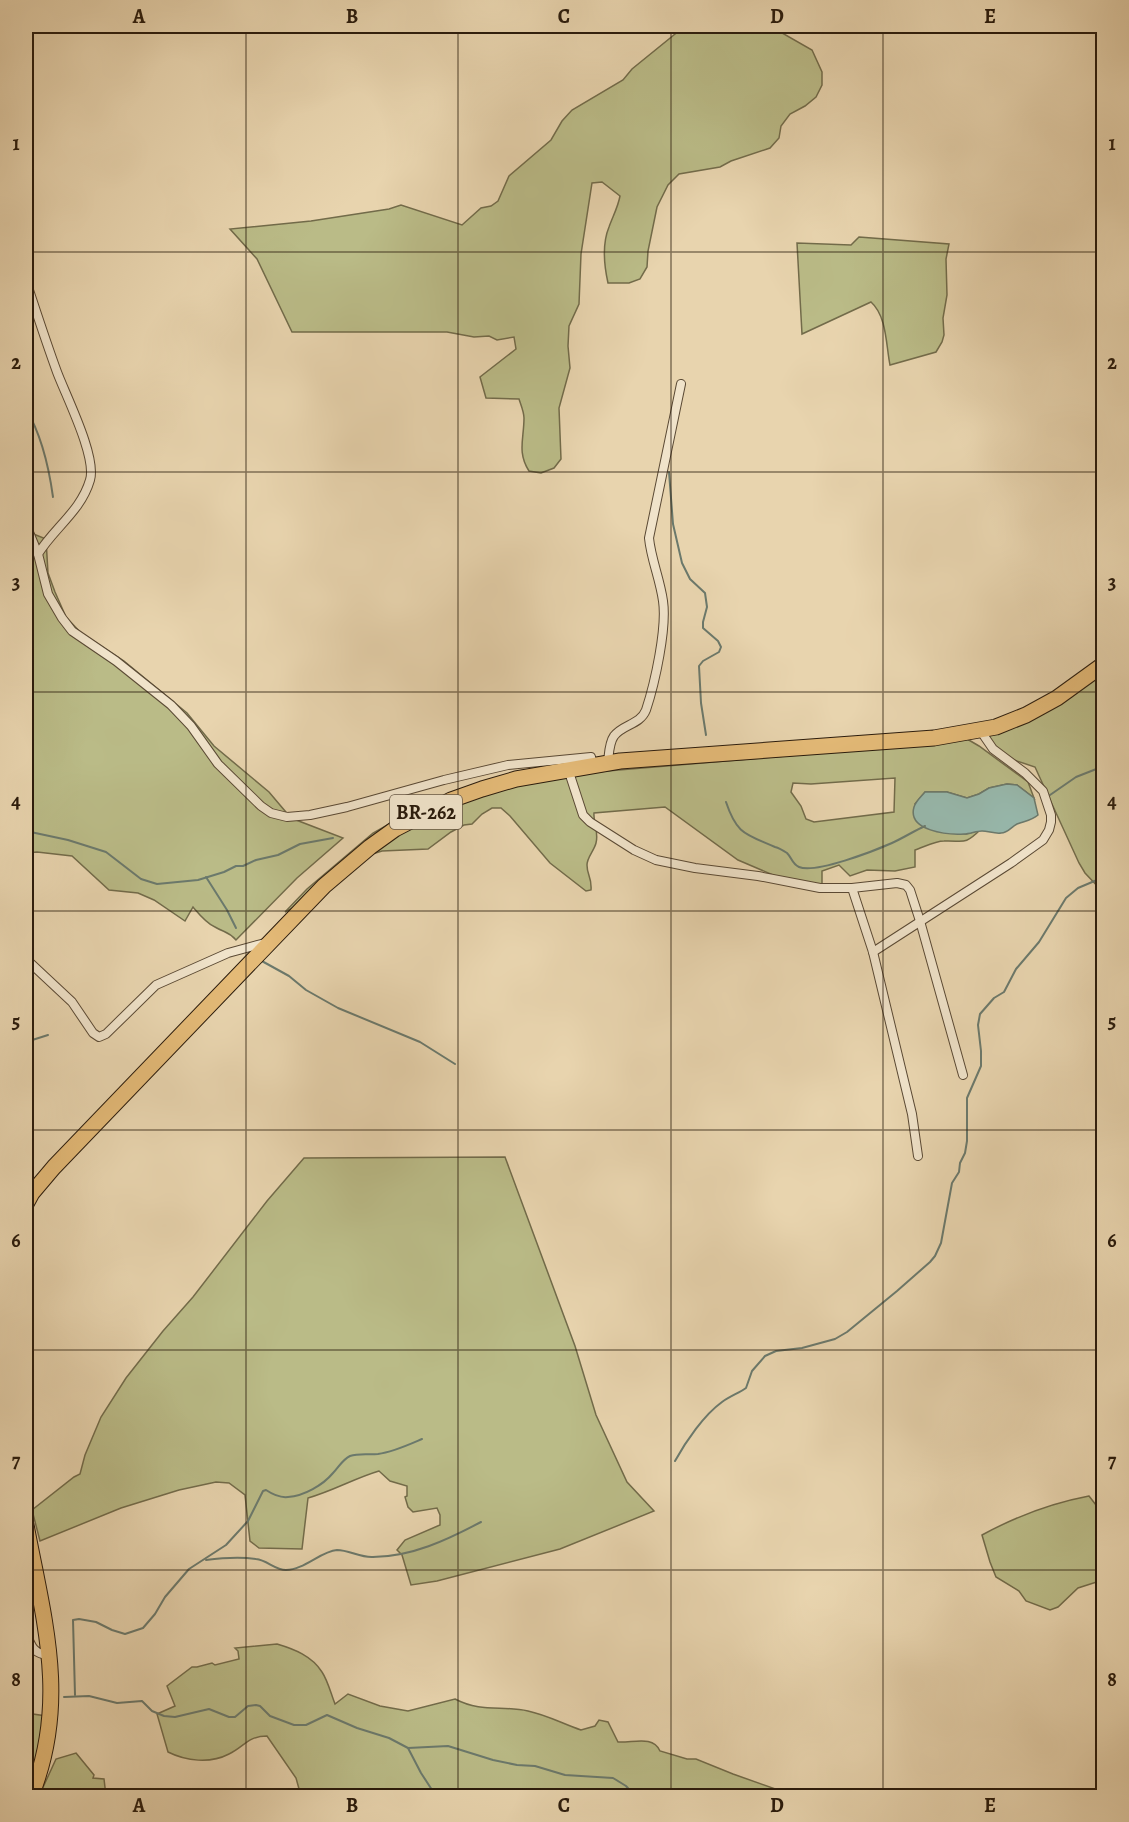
<svg xmlns="http://www.w3.org/2000/svg" width="1129" height="1822" viewBox="0 0 1129 1822" font-family="Alegreya,serif">
	<style>
		.green { fill: #babb87; stroke: #726b4a; stroke-width: 1.5; fill-rule: evenodd }
		.water { fill: #97b8ac; stroke: #6b796c; stroke-width: 1.5 }
		.lines { fill: none; stroke-linecap: round; stroke-linejoin: round }
		.stream { stroke: #6b796c; stroke-width: 2 }
		.street-casing { stroke: #5a4934; stroke-width: 10 }
		.highway-casing { stroke: #2a1b0c; stroke-width: 17 }
		.street { stroke: #f0e3ca; stroke-width: 8 }
		.highway { stroke: #e4ba77; stroke-width: 15 }
		.grid { fill: none; stroke: #2a1b0c; stroke-width: 1.5; stroke-opacity: 0.55 }
		.labels { text-anchor: middle; stroke-width: 6; stroke-linejoin: round; paint-order: stroke }
		.shield { fill: #f0e3ca; stroke: #655745; stroke-width: 1.5 }
		.shield-label { font-size: 20px; font-weight: bold; fill: #2a1b0c }
		.neatline { fill: none; stroke: #2a1b0c; stroke-width: 2 }
		.grid-label { font-size: 20px; text-anchor: middle; font-weight: bold; fill: #2a1b0c }
	</style>
	<rect width="100%" height="100%" fill="#e8d4ae"/>
	<filter id="stains"><feTurbulence type="fractalNoise" baseFrequency=".00333" numOctaves="4"/><feColorMatrix values="0 0 0 0 .2 0 0 0 0 .09 0 0 0 0 .02 0 0 0 .5 -.17"/></filter>
	<radialGradient id="worn" r=".72"><stop offset=".6" stop-color="#630" stop-opacity="0"/><stop offset="1" stop-color="#630" stop-opacity=".3"/></radialGradient>
	<g class="green">
		<path d="M 685,26 L 770,26 L 812,50 L 822,72 L 822,85 L 816,97 L 805,106 L 790,114 L 781,126 L 779,138 L 770,148 L 731,161 L 720,167 L 679,174 L 668,185 L 657,207 L 648,251 L 647,267 L 640,279 L 629,283 L 608,283 C 604,265 602,244 609,227 C 613,216 618,207 620,196 L 602,182 L 592,183 L 581,254 L 579,304 L 569,326 L 568,346 L 570,368 L 559,408 L 561,459 L 554,468 L 541,473 L 529,471 C 517,452 524,439 524,418 C 524,412 521,405 519,399 L 486,398 L 480,377 L 516,349 L 514,337 L 497,340 L 489,336 L 474,337 L 447,332 L 292,332 L 257,259 L 230,229 L 311,221 L 389,209 L 401,205 L 462,225 L 481,208 L 491,206 L 498,201 L 509,176 L 551,140 L 562,121 L 572,110 L 623,80 L 632,69 Z"/>
		<path d="M 859,237 L 949,244 L 946,259 L 947,295 L 943,318 L 944,335 L 942,342 L 936,352 L 890,365 C 886,346 887,316 871,302 L 802,334 L 797,243 L 851,245 Z"/>
		<path d="M 26,531 L 46,539 L 48,573 L 55,592 L 66,617 L 81,633 L 124,661 L 187,713 L 214,746 L 269,792 L 291,818 L 343,838 L 297,878 L 236,940 C 228,931 225,933 215,927 C 206,923 199,914 193,907 L 185,921 L 154,900 L 138,893 L 109,890 L 72,856 L 37,852 L 26,853 Z"/>
		<polygon points="1103,657 1103,891 1102,891 1085,873 1079,863 1035,767 1014,760 985,741 994,726 1037,706"/>
		<path d="M 962,736 L 979,746 L 1028,782 L 1034,798 L 1017,785 L 1007,784 L 989,788 L 979,794 L 967,798 L 947,792 L 925,792 L 915,804 L 947,832 L 966,834 L 980,830 C 964,846 963,840 944,841 C 935,841 924,847 915,850 L 915,867 L 895,871 L 867,870 L 850,876 L 839,865 L 822,871 L 822,891 L 787,881 L 738,860 L 665,807 L 594,813 C 593,823 599,832 596,843 C 594,851 587,857 587,865 C 587,876 592,877 591,890 L 586,891 L 550,863 L 510,816 L 501,808 L 492,808 L 482,814 L 472,824 L 464,825 L 451,832 L 428,849 L 382,851 L 369,855 L 303,903 L 285,912 L 307,889 L 373,833 L 414,810 L 465,790 L 524,778 L 904,746 ZM 895,778 L 894,812 L 814,822 L 806,819 L 801,806 L 791,792 L 793,783 L 811,784 Z"/>
		<path d="M 505,1157 L 575,1346 L 596,1415 L 627,1482 L 654,1511 L 560,1549 L 437,1581 L 411,1585 L 402,1555 L 397,1550 L 405,1540 L 440,1525 L 440,1515 L 437,1508 L 413,1512 L 408,1507 L 405,1497 L 407,1496 L 407,1486 L 390,1481 L 379,1471 C 355,1478 333,1491 308,1498 L 302,1549 L 259,1548 L 250,1541 L 245,1495 L 229,1483 L 216,1482 L 179,1490 L 121,1508 L 40,1541 L 32,1510 L 74,1477 L 80,1474 L 85,1455 L 101,1417 L 126,1378 L 163,1331 L 193,1297 L 267,1201 L 304,1158 Z"/>
		<path d="M 1089,1496 L 1096,1505 L 1103,1506 L 1103,1580 L 1078,1588 L 1058,1607 L 1050,1610 L 1026,1601 L 1019,1591 L 996,1577 L 990,1562 L 982,1535 C 1015,1517 1052,1503 1089,1496 Z"/>
		<path d="M 277,1644 C 294,1649 312,1656 322,1672 C 328,1681 331,1694 335,1704 L 348,1694 L 380,1706 L 408,1711 L 455,1699 C 482,1713 502,1705 528,1711 C 547,1715 563,1724 581,1730 L 595,1726 L 599,1720 L 608,1722 L 618,1742 C 633,1743 653,1735 660,1751 L 687,1759 L 696,1759 L 733,1774 L 795,1796 L 301,1796 L 296,1778 L 267,1736 C 248,1736 244,1747 229,1754 C 210,1764 186,1761 168,1752 L 157,1714 L 175,1706 L 167,1686 L 192,1667 L 197,1667 L 212,1663 L 215,1665 L 239,1659 L 238,1651 L 235,1648 Z"/>
		<polygon points="26,1713 46,1716 41,1745 26,1789"/>
		<polygon points="76,1753 94,1775 93,1778 104,1779 106,1796 39,1796 56,1759"/>
	</g>
	<path class="water" d="M 1007,784 L 1017,785 L 1034,798 L 1038,815 C 1031,821 1024,821 1017,824 C 1011,827 1008,833 1001,833 C 995,834 988,831 982,831 C 976,831 970,834 964,834 C 948,835 907,831 914,807 C 916,801 921,797 925,792 L 947,792 L 967,798 L 979,794 L 989,788 Z"/>
	<g class="lines">
		<g class="stream">
			<path d="M 26,409 C 41,434 49,468 53,497"/>
			<polyline points="669,472 673,524 682,563 690,579 705,593 707,607 703,622 703,628 718,641 721,647 719,652 703,661 699,666 701,703 706,735"/>
			<polyline points="1050,795 1076,777 1104,766"/>
			<path d="M 726,802 C 737,835 746,834 775,847 C 779,848 784,851 787,853 C 792,858 792,864 799,867 C 815,874 874,851 892,843 C 903,838 914,831 925,826"/>
			<polyline points="26,831 68,840 106,852 141,879 157,884 198,880 224,872 236,866 243,866 256,860 278,855 300,844 333,838"/>
			<polyline points="206,877 227,910 236,928"/>
			<polyline points="260,960 289,976 306,990 338,1008 420,1042 455,1064"/>
			<polyline points="26,1042 48,1035"/>
			<path d="M 675,1461 C 686,1441 704,1415 722,1402 C 730,1396 739,1393 746,1388 L 752,1371 L 765,1356 L 776,1351 L 802,1348 L 835,1339 L 847,1332 L 897,1291 L 930,1262 L 935,1256 L 941,1243 L 952,1183 L 959,1172 L 960,1163 L 965,1153 L 967,1141 L 967,1098 L 981,1066 L 981,1051 L 978,1025 L 980,1014 L 994,998 L 1004,992 L 1016,969 L 1039,942 L 1066,898 L 1078,888 L 1104,877"/>
			<path d="M 206,1560 C 222,1558 241,1557 256,1559 C 267,1560 275,1570 286,1570 C 304,1570 321,1551 337,1550 C 349,1550 361,1558 373,1557 C 411,1557 447,1540 481,1522"/>
			<path d="M 75,1695 L 73,1620 L 79,1619 L 96,1622 L 112,1630 L 125,1634 L 143,1628 L 155,1614 L 165,1597 L 189,1569 L 226,1545 L 248,1521 L 263,1491 L 266,1490 C 272,1494 280,1498 288,1497 C 304,1496 323,1485 333,1473 C 339,1467 342,1460 350,1456 C 359,1453 368,1455 378,1454 C 393,1452 408,1445 422,1439"/>
			<polyline points="64,1697 89,1696 117,1703 142,1701 152,1711 164,1716 175,1717 209,1709 229,1717 235,1717 248,1706 256,1705 260,1706 270,1716 294,1725 306,1725 327,1715 357,1728 389,1738 408,1748 448,1746 493,1760 517,1765 535,1766 565,1775 613,1778 626,1786 635,1796"/>
			<polyline points="26,1715 32,1701"/>
			<polyline points="408,1748 421,1773 436,1796"/>
		</g>
		<defs>
			<g id="street">
				<path d="M 26,281 C 36,311 46,342 57,372 C 66,396 97,457 90,480 C 81,511 54,528 38,554 L 48,594 L 62,618 L 72,631 L 116,661 L 171,705 L 191,726 L 218,764 L 261,806 L 271,813 L 287,817 L 310,815 L 347,807 L 444,780 L 508,765 L 591,757 L 593,765"/>
				<polyline points="26,525 38,554"/>
				<path d="M 608,762 C 609,754 609,743 614,736 C 623,724 640,725 646,710 C 655,683 667,628 663,601 C 660,579 651,559 649,538 L 681,384"/>
				<polyline points="568,769 583,815 590,822 634,850 656,860 695,868 758,876 820,888 852,888 897,883 906,885 910,890 920,921 963,1075"/>
				<polyline points="852,888 873,952 912,1114 918,1156"/>
				<polyline points="873,952 1011,863 1043,840 1049,830 1051,822 1051,815 1043,791 1025,773 993,749 980,730"/>
				<polyline points="26,959 72,1002 93,1033 99,1037 106,1034 156,985 228,953 265,943"/>
				<path d="M 26,1633 C 31,1646 34,1655 50,1655"/>
			</g>
			<g id="highway">
				<polyline points="26,1204 32,1193 54,1167 324,886 370,847 395,829 451,800 482,789 516,779 620,761 934,738 996,727 1026,715 1057,698 1104,664"/>
				<path d="M 26,1525 C 44,1620 69,1702 31,1796"/>
			</g>
		</defs>
		<use href="#street" class="street-casing"/>
		<use href="#highway" class="highway-casing"/>
		<use href="#street" class="street"/>
		<use href="#highway" class="highway"/>
	</g>
	<path class="grid" d="M 246,26 L 246,1796M 458,26 L 458,1796M 671,26 L 671,1796M 883,26 L 883,1796M 26,252 L 1104,252M 26,472 L 1104,472M 26,692 L 1104,692M 26,911 L 1104,911M 26,1130 L 1104,1130M 26,1350 L 1104,1350M 26,1570 L 1104,1570"/>
	<g class="labels">
		<rect class="shield" x="390" y="795" width="72" height="34" rx="4.5"/>
		<g class="shield-label">
			<text x="426" y="819">BR-262</text>
		</g>
	</g>
	<rect width="1129" height="1822" fill="none" stroke="#e8d4ae" stroke-width="66"/>
	<rect x="33" y="33" width="1063" height="1756" class="neatline"/>
	<g class="grid-label">
		<text x="139" y="23">A</text>
		<text x="352" y="23">B</text>
		<text x="564" y="23">C</text>
		<text x="777" y="23">D</text>
		<text x="990" y="23">E</text>
		<text x="16" y="150">1</text>
		<text x="1112" y="150">1</text>
		<text x="16" y="369">2</text>
		<text x="1112" y="369">2</text>
		<text x="16" y="589">3</text>
		<text x="1112" y="589">3</text>
		<text x="16" y="808">4</text>
		<text x="1112" y="808">4</text>
		<text x="16" y="1028">5</text>
		<text x="1112" y="1028">5</text>
		<text x="16" y="1247">6</text>
		<text x="1112" y="1247">6</text>
		<text x="16" y="1467">7</text>
		<text x="1112" y="1467">7</text>
		<text x="16" y="1686">8</text>
		<text x="1112" y="1686">8</text>
		<text x="139" y="1812">A</text>
		<text x="352" y="1812">B</text>
		<text x="564" y="1812">C</text>
		<text x="777" y="1812">D</text>
		<text x="990" y="1812">E</text>
	</g>
	<rect width="100%" height="100%" filter="url(#stains)"/>
	<rect width="100%" height="100%" fill="url(#worn)"/>
</svg>
